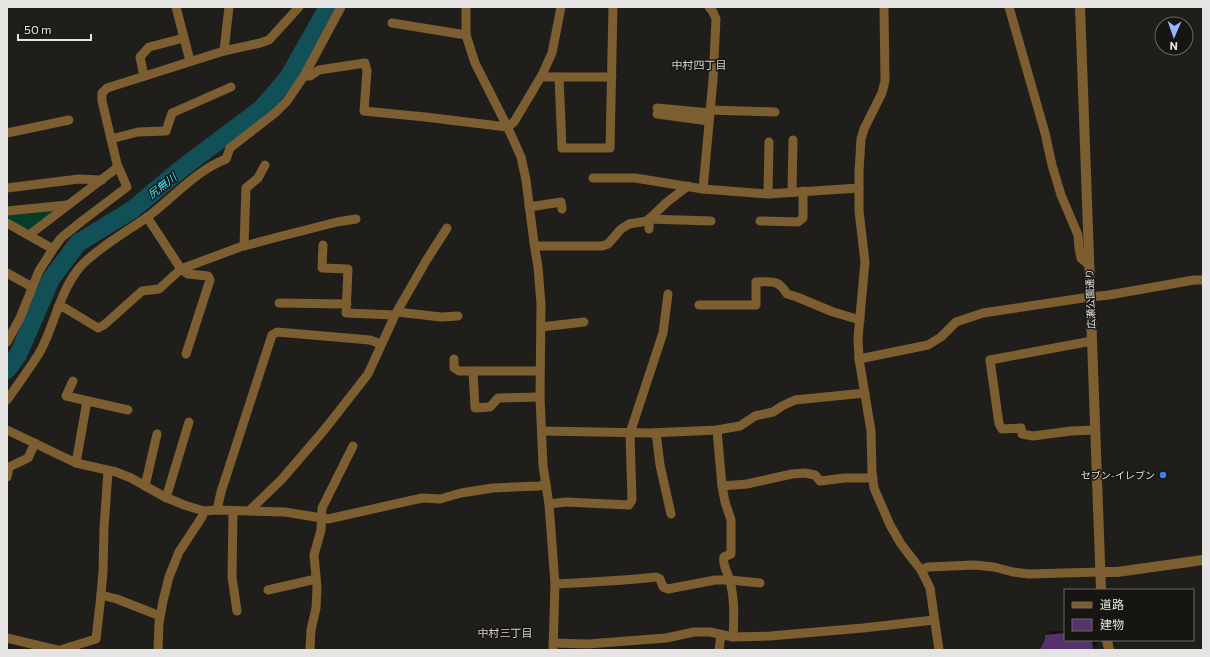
<svg xmlns="http://www.w3.org/2000/svg" width="1210" height="657" viewBox="0 0 1210 657" font-family="Commissioner,'Noto Sans JP',sans-serif">
	<style>
		.green { fill: #063d2a }
		.lines { fill: none; stroke-linecap: round; stroke-linejoin: round }
		.river { stroke: #125058; stroke-width: 18 }
		.building { fill: #56336d; filter: url(#shadow) }
		.minor { stroke: #7c5e31; stroke-width: 9 }
		.tertiary { stroke: #7c5e31; stroke-width: 10 }
		.shop-dot { fill: #3f7fe0; stroke: #171512; stroke-width: 1.5 }
		.labels { text-anchor: middle; stroke-width: 3; stroke-linejoin: round; paint-order: stroke }
		.street-label { font-size: 10px; fill: #e6e4e2; stroke: #171512 }
		.poi-label { font-size: 10px; fill: #e6e4e2; stroke: #171512; text-anchor: end }
		.neighbourhood-label { font-size: 11px; fill: #d3d0cc; stroke: #171512 }
		.water-label { font-size: 11px; font-style: italic; fill: #42e5fb; stroke: #171512 }
	</style>
	<defs>
		<filter id="shadow"><feDropShadow dx="3.5" dy="-3.5" stdDeviation="2" flood-color="#0009"/></filter>
	</defs>
	<rect width="100%" height="100%" fill="#201e1b"/>
	<polygon class="green" points="52,209 53,213 27,230 7,219 7,213"/>
	<g class="lines">
		<polyline class="river" points="7,370 18,355 51,279 78,243 132,210 181,169 261,109 288,78 328,7"/>
	</g>
	<polygon class="building" points="1065,633 1065,640 1092,640 1093,650 1040,650 1045,639 1045,635"/>
	<g class="lines">
		<g class="minor">
			<polyline points="176,7 190,61"/>
			<polyline points="466,7 466,35 475,63 508,128 521,157 526,180 534,243 538,267 541,304 540,397 543,466 549,504 555,584 553,650"/>
			<polyline points="884,7 885,81 882,93 864,129 861,139 859,172 859,211 865,262 858,338 859,359 871,431 872,472 874,488 890,525 901,544 921,570 930,588 939,650"/>
			<polyline points="1009,7 1045,133 1052,165 1061,195 1078,235 1079,248 1081,258 1089,265"/>
			<polyline points="392,23 466,35"/>
			<polyline points="224,51 229,7"/>
			<polyline points="542,75 546,77 612,77"/>
			<polyline points="144,76 140,57 149,47 184,38"/>
			<polyline points="304,76 310,76 319,70 365,63 367,71 364,111 425,117 507,127 514,122 542,75 552,53 561,7"/>
			<polyline points="559,77 562,148 610,148 613,7"/>
			<polyline points="657,108 710,113"/>
			<polyline points="710,110 775,112"/>
			<polyline points="657,114 709,121"/>
			<polyline points="7,133 69,120"/>
			<polyline points="111,139 138,132 166,131 172,113 231,87"/>
			<polyline points="593,178 635,178 703,189 768,194 859,188"/>
			<polyline points="7,188 79,179 102,180"/>
			<polyline points="703,189 713,80 716,19 713,12 709,7"/>
			<polyline points="792,192 793,140"/>
			<polyline points="768,194 769,142"/>
			<polyline points="529,207 561,202 562,209"/>
			<polyline points="7,211 67,205"/>
			<polyline points="147,217 181,269 188,274 208,276 210,280 186,354"/>
			<polyline points="760,221 798,222 803,218 803,191"/>
			<polyline points="7,223 53,249"/>
			<polyline points="649,229 649,219 711,221"/>
			<polyline points="29,235 118,167"/>
			<polyline points="323,245 322,268 348,269 346,313 395,315"/>
			<polyline points="244,246 246,188 258,178 265,165"/>
			<polyline points="535,246 602,246 608,244 621,229 629,224 647,221 667,202 688,186"/>
			<polyline points="7,273 32,287"/>
			<polyline points="279,303 347,304"/>
			<path d="M 699,305 L 756,305 L 756,282 C 772,282 778,279 787,294 L 797,297 L 833,312 L 860,320"/>
			<polyline points="58,307 65,308 98,328 104,325 142,291 159,289 181,269 240,247 278,237 337,222 356,219"/>
			<polyline points="397,312 441,317 458,316"/>
			<polyline points="541,327 584,322"/>
			<polyline points="1092,341 990,360 999,424 1002,429 1021,428 1022,434 1033,436 1071,431 1095,430"/>
			<polyline points="7,342 20,318 39,271 53,249 61,238 82,221 127,187 117,164 102,101 102,93 107,88 224,51 260,43 269,40 299,7"/>
			<polyline points="454,359 454,368 459,371 540,371"/>
			<polyline points="859,359 928,345 941,337 956,322 983,313 1090,297 1109,295 1194,280 1203,280"/>
			<polyline points="473,371 475,408 490,407 498,398 540,397"/>
			<polyline points="73,381 66,396 128,410"/>
			<path d="M 7,400 C 18,384 31,367 41,350 C 55,323 60,291 80,267 C 95,250 126,232 146,218 C 172,199 195,171 226,159 L 230,148 L 275,113 L 287,101 L 304,76 L 341,7"/>
			<polyline points="7,430 76,463 116,472 131,478 163,496 184,505 204,511 217,510 249,511 282,479 325,429 368,374 395,315 426,261 447,228"/>
			<path d="M 717,430 L 722,486 L 725,502 L 731,520 L 731,554 L 724,557 C 722,564 727,571 729,578 C 735,597 734,618 733,637"/>
			<polyline points="542,431 651,433 717,430 740,426 755,416 773,412 782,406 795,400 865,393"/>
			<polyline points="656,433 660,465 671,514"/>
			<polyline points="76,463 87,401"/>
			<polyline points="108,471 104,528 103,572 101,595 117,599 160,616"/>
			<polyline points="7,477 9,467 28,458 35,443"/>
			<polyline points="145,486 157,434"/>
			<polyline points="722,486 747,484 792,474 805,473 815,475 820,481 845,478 873,478"/>
			<polyline points="166,498 189,422"/>
			<polyline points="549,504 566,502 629,505 632,500 630,433 663,333 668,294"/>
			<polyline points="217,510 221,492 272,335 277,332 370,340 381,344"/>
			<polyline points="233,511 232,577 237,611"/>
			<polyline points="249,511 285,512 328,519 422,498 440,499 461,493 493,488 539,486 546,484"/>
			<polyline points="921,570 928,567 974,565 994,567 1013,572 1029,574 1100,572"/>
			<path d="M 555,584 C 589,582 622,581 656,577 L 660,579 L 663,587 L 668,589 L 715,580 L 730,580 L 760,583"/>
			<polyline points="268,590 316,579"/>
			<polyline points="7,638 57,650"/>
			<polyline points="553,643 588,644 666,638 694,632 710,632 733,637 770,636 863,628 934,620"/>
			<polyline points="60,650 96,639 101,595"/>
			<polyline points="158,650 159,623 163,601 169,577 179,552 202,517 204,511"/>
			<polyline points="310,650 311,630 316,608 317,588 314,555 321,530 322,508 353,446"/>
			<polyline points="719,650 721,635"/>
		</g>
		<g class="tertiary">
			<polyline points="1080,7 1101,590"/>
			<polyline points="1100,572 1117,572 1203,560"/>
			<polyline points="1107,640 1109,650"/>
		</g>
	</g>
	<circle class="shop-dot" cx="1163" cy="475" r="4"/>
	<g class="labels">
		<g class="street-label">
			<text transform="translate(1090 299) rotate(-92)" y="4">広瀬公園通り</text>
		</g>
		<g class="poi-label">
			<text x="1155" y="479">セブン-イレブン</text>
		</g>
		<g class="neighbourhood-label">
			<text x="699" y="69">中村四丁目</text>
			<text x="505" y="637">中村三丁目</text>
		</g>
		<g class="water-label">
			<text transform="translate(162 186) rotate(-38)" y="4">尻無川</text>
		</g>
	</g>
	<rect width="1210" height="657" fill="none" stroke="#e6e4e2" stroke-width="16"/>
	<rect x="1064" y="589" width="130" height="52" fill="#171512" stroke="#6a6865"/>
	<rect x="1072" y="602" width="20" height="6" fill="#7c5e31" stroke="#6a6865"/>
	<text x="1100" y="609" font-size="12" fill="#e6e4e2">道路</text>
	<rect x="1072" y="619" width="20" height="12" fill="#56336d" stroke="#6a6865"/>
	<text x="1100" y="629" font-size="12" fill="#e6e4e2">建物</text>
	<g transform="translate(1174 36) rotate(182)"><circle r="19" fill="#171512" stroke="#6a6865"/>
	<path d="M0-3L7 15L0 10L-7 15Z" fill="#97b6fd"/>
	<text y="-6" font-size="11" font-weight="bold" text-anchor="middle" fill="#e6e4e2">N</text>
	</g>
	<path d="M18 34v6h73v-6" fill="none" stroke="#e6e4e2" stroke-width="2"/>
	<text x="24" y="34" font-size="12" fill="#e6e4e2" stroke="#171512" stroke-width="3" paint-order="stroke">50 m</text>
</svg>
